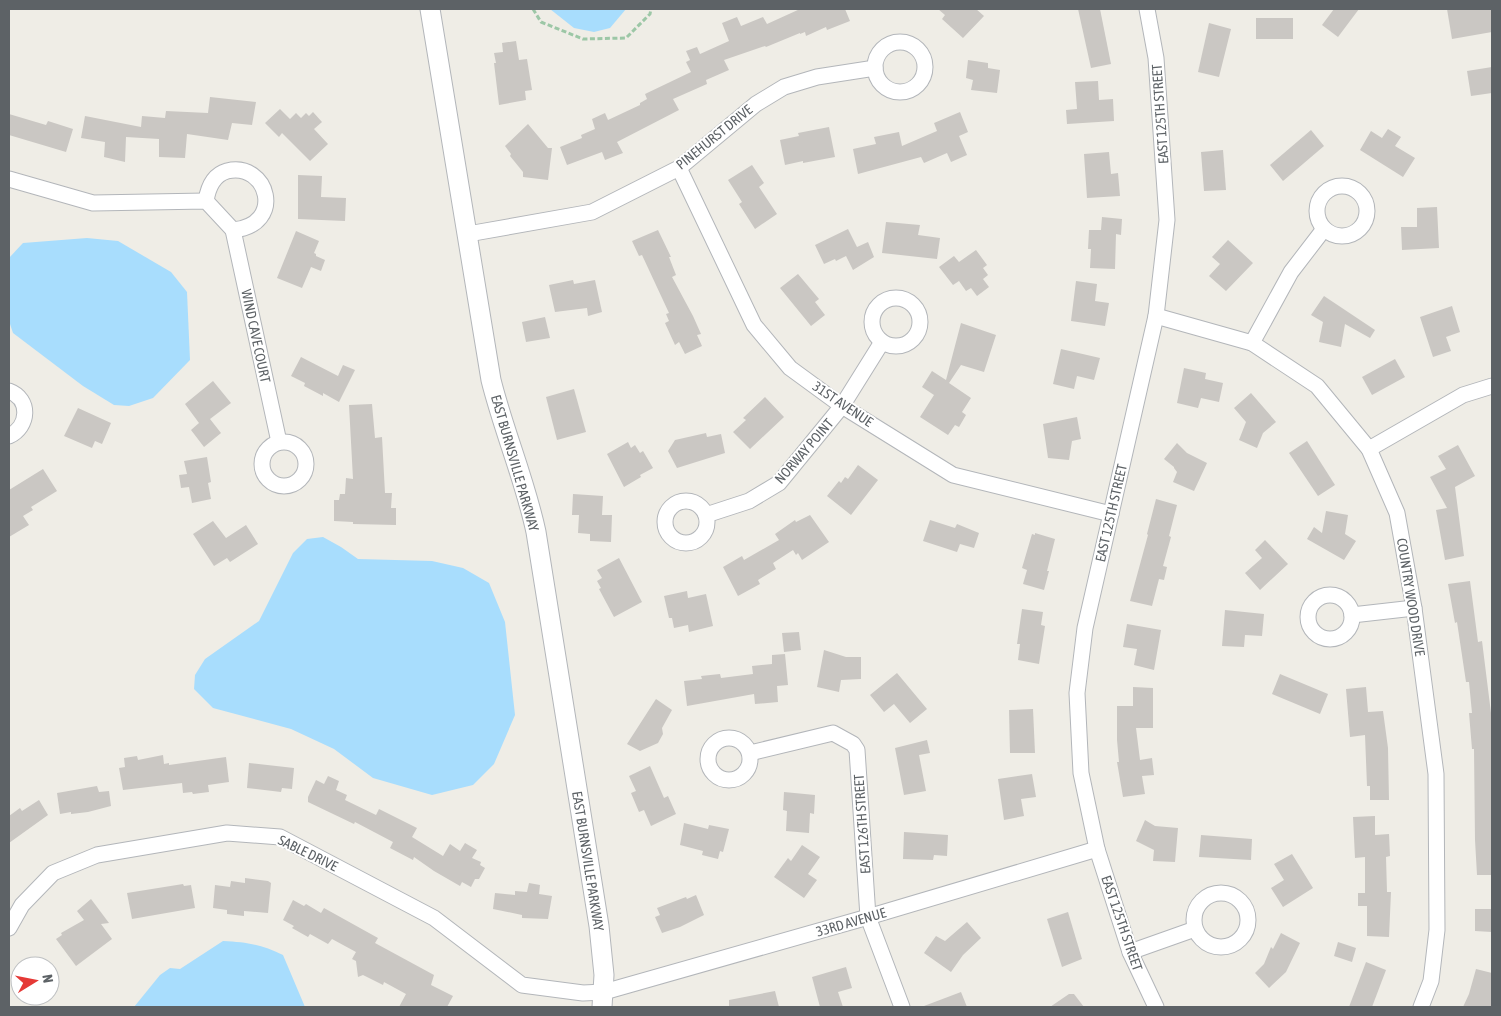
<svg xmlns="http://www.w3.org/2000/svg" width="1501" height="1016" viewBox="0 0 1501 1016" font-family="'Asap Condensed',sans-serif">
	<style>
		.water { fill: #a8ddfd }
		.building { fill: #cac7c3 }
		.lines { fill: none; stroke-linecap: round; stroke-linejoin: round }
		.minor-casing { stroke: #b3b6ba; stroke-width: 17 }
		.tertiary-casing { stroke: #b3b6ba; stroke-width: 21 }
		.path { stroke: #9cc7a6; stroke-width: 3; stroke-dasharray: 5 2.5; stroke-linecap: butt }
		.minor { stroke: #fff; stroke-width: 15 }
		.tertiary { stroke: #fff; stroke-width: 19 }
		.labels { text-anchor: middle; stroke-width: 4; stroke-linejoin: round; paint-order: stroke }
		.street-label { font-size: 14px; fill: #5d6266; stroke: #fff }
	</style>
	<rect width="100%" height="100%" fill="#efede6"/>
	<g class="water">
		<polygon points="550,9 626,9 610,28 594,32 574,28"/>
		<polygon points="87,238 118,241 171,272 187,292 190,360 153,398 129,406 114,405 83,386 13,333 9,321 9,258 23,243"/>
		<polygon points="323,537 341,547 358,559 432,561 463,568 489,583 505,622 515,715 494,764 473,785 432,795 373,778 334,749 291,729 213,708 194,689 195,675 205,659 259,621 293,553 307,539"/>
		<path d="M 223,941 C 247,942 262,945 283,955 L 305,1007 L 134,1007 L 160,975 L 170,968 L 180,969 Z"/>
	</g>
	<g class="building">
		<polygon points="800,9 845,9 850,21 827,30 826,27 806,36 805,32 800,34 800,33 766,47 765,46 724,60 729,70 706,80 707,84 673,99 679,110 617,142 623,153 605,160 602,152 567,165 560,147 582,138 581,135 595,129 592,119 605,113 608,120 640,105 640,103 647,99 645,94 691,72 686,62 690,60 686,51 697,47 700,54 729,41 722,23 737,17 741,26 763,17 767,24"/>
		<polygon points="938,9 976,9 984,16 963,38 942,19 945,15"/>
		<polygon points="1078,9 1100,9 1111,64 1091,68"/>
		<polygon points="1334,9 1359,9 1338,37 1322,25"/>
		<polygon points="1447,9 1492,9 1492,32 1452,39"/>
		<rect x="1256" y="18" width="37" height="21"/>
		<polygon points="1209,23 1231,29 1219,77 1198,72"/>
		<polygon points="516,41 519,60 527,59 532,90 525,91 526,100 499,105 494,63 496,63 494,53 503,52 502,43"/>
		<polygon points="968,60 988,63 988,68 1000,70 997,93 971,90 973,80 966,78"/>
		<polygon points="1492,67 1492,93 1471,96 1467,71"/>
		<polygon points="1098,81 1099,100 1113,99 1114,121 1067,124 1066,110 1077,109 1075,82"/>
		<polygon points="210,97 256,102 252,125 232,123 228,140 187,134 185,158 159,157 159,139 126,137 125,162 104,157 105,142 81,138 85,116 141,127 142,116 165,118 166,111 208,113"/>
		<polygon points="280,109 290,119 296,113 301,118 306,113 309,116 313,112 322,122 314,129 328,144 310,161 282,133 279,137 265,123"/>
		<polygon points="960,112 968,132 959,136 967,155 951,162 947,153 924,163 921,157 858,174 853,149 876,144 874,137 899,132 902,146 937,131 934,123"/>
		<polygon points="9,114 46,125 48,121 73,129 66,152 9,135"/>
		<polygon points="528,124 548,148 552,148 548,180 523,177 523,172 510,156 511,154 505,146"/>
		<polygon points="829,127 835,157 803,163 803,161 785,165 780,140 799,136 798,133"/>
		<polygon points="1388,129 1401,137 1395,146 1415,158 1403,177 1360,150 1371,131 1382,138"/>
		<polygon points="1311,130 1324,146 1283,181 1270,165"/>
		<polygon points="1223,150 1226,190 1204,191 1201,152"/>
		<polygon points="1109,152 1111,174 1118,173 1120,196 1087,198 1084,154"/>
		<polygon points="752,165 764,183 759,187 777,214 755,229 739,204 742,202 728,180"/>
		<polygon points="298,175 322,176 321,197 346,198 345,221 298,219"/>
		<polygon points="1437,207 1439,248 1402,250 1401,227 1417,227 1417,208"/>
		<polygon points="1102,217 1122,219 1121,235 1116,234 1115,269 1090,268 1091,249 1088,249 1089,230 1101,230"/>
		<polygon points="886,222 920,225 918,235 940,238 937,259 882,253"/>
		<polygon points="848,229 857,247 868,242 874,257 853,270 846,256 836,261 835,259 824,264 815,245"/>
		<polygon points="658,230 671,257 669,257 676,275 672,277 693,316 701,334 697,335 702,346 685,354 679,342 675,345 665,323 669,321 666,314 669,313 642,255 639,256 632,241"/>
		<polygon points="296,231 319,241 314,253 316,254 316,256 325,260 321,271 311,267 302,288 277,278"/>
		<polygon points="1228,240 1253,263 1226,291 1209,276 1220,264 1212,257"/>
		<polygon points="976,250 987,265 983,268 988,275 983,279 989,287 977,296 971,288 966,291 959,281 953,285 939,267 954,256 959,262"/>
		<polygon points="798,274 819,299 815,302 825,315 811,326 780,288"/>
		<polygon points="573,280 574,284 595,280 602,312 588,316 587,308 555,312 549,285"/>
		<polygon points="1076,281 1097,284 1095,301 1109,303 1105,326 1071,321"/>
		<polygon points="1324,296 1375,330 1370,338 1345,324 1341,347 1319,342 1323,322 1311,315"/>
		<polygon points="1452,306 1460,332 1446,337 1451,351 1433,357 1420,317"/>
		<polygon points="545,317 550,338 526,342 522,322"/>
		<polygon points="961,323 996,335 984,372 961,365 949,383 971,398 962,412 966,415 959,427 955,425 948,435 920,417 934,395 922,387 932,371 946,380"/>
		<polygon points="1061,349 1100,358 1094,380 1077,376 1074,389 1053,384"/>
		<polygon points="301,357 338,376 343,365 355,370 339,402 323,393 323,396 304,386 305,383 291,376"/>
		<polygon points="1395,359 1405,377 1372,395 1362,377"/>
		<polygon points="1184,368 1206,373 1205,379 1223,383 1219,402 1201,398 1198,408 1177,403"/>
		<polygon points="213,381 231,403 210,419 221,433 204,447 191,430 199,423 185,404"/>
		<polygon points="574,389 586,432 557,440 546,397"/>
		<polygon points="1251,393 1276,422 1263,433 1257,448 1239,440 1246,422 1234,408"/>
		<polygon points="765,397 784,417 750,449 733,432 746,420 743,418"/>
		<polygon points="372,404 375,438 382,437 385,493 392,493 391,508 396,508 396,525 353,524 353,522 334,521 334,500 339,500 340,494 345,494 346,478 353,479 349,405"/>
		<polygon points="78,408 111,423 102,444 95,441 92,448 64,436"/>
		<polygon points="1077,417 1081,439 1072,441 1069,460 1048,458 1043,424"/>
		<polygon points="706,433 707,437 721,434 725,453 677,468 668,451 675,440"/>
		<polygon points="1307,441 1335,485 1318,496 1289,453"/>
		<polygon points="628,442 631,448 635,445 640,453 643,451 653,468 640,475 641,477 624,487 607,454"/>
		<polygon points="1177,443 1187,453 1207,463 1194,491 1173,482 1177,472 1174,468 1174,467 1164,459"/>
		<polygon points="1458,445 1475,476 1455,487 1464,556 1445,560 1436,510 1447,508 1430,477 1446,469 1438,456"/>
		<polygon points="207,457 211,482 208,483 211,499 192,503 189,487 181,488 179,475 187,474 184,461"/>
		<polygon points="858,465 878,480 851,515 827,496 839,481 841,483 845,477 848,479"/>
		<polygon points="43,469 57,491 31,507 33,510 23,516 29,525 9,537 9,490"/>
		<polygon points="573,494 603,496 602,515 612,515 611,542 590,541 590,534 578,533 579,515 572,515"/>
		<polygon points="1156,499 1177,505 1169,536 1171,537 1163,566 1167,567 1164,580 1159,579 1152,606 1130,601 1148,535 1147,534"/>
		<polygon points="1326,511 1348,515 1345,534 1356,541 1344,560 1307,539 1314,527 1322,533"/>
		<polygon points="810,515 829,542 802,560 798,553 796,555 793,550 773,563 776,569 758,580 760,584 738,596 723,567 742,556 744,560 779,540 775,534 795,520 796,522"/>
		<polygon points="930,520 955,528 957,524 979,533 974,548 960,544 957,552 923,541"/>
		<polygon points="213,521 226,538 246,525 258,544 230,562 227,558 214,566 193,534"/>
		<polygon points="1035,533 1055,539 1047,571 1049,571 1044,590 1023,584 1027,570 1022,568 1032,534 1035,535"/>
		<polygon points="1265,540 1288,564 1260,590 1245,573 1262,558 1255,550"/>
		<polygon points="619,558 642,602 614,617 599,589 601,588 597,581 602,578 597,570"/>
		<polygon points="1470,581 1478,642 1482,641 1492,721 1492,875 1477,875 1475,840 1474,749 1472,749 1469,713 1472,713 1469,682 1466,682 1457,622 1455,623 1448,584"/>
		<polygon points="687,591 688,598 706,594 713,626 689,632 688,625 674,628 672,618 669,618 664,596"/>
		<polygon points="1022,609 1043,612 1041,625 1045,626 1039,664 1018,660 1020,644 1017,644"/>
		<polygon points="1225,610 1264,614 1262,636 1245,635 1244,647 1222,646"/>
		<polygon points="1127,624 1161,630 1154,670 1134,665 1137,649 1123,647"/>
		<polygon points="799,632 801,650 784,652 782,633"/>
		<polygon points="824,650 846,657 861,657 861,679 841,680 839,692 817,687"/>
		<polygon points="785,654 788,685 777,686 778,702 755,704 754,694 687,706 684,681 702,679 701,676 720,674 721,678 753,674 752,666 772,664 772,655"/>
		<polygon points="897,673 927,709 910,723 894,704 884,712 870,695"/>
		<polygon points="1280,674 1328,694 1320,714 1272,694"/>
		<polygon points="1133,687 1153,688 1153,728 1136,728 1140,760 1152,758 1154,775 1142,776 1145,794 1123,797 1117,762 1119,762 1117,740 1117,706 1133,706"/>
		<polygon points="1366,687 1368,712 1383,711 1388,748 1389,800 1370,800 1370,786 1367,786 1365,735 1350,737 1346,689"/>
		<polygon points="656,699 672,710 662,728 663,734 658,743 640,751 627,744"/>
		<polygon points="1033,709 1035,753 1010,753 1009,710"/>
		<polygon points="927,740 930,753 919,755 926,791 904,795 895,748"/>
		<polygon points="163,755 164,764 169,763 169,765 226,757 229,782 208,785 209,792 193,794 192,792 183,793 182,783 123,790 119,768 125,767 124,758 137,756 138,760"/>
		<polygon points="249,763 294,768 292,789 282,788 281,792 247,788"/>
		<polygon points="650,766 664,798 668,796 676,814 651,826 644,810 639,812 631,793 636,791 629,776"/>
		<polygon points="1032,774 1036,797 1021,799 1024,816 1004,820 998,779"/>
		<polygon points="328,776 339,781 336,790 347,795 345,800 376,815 379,809 417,828 412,837 443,856 450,844 460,851 465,843 477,850 472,858 481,862 480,865 485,868 479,879 475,879 471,887 462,882 460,886 434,871 414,857 413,860 390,848 393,842 355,822 354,824 308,802 308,797 316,780 324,784"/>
		<polygon points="97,786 99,792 109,791 111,806 88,812 71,814 71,812 60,814 57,793"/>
		<polygon points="784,792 815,795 814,814 810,813 809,833 786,831 787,811 783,810"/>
		<polygon points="39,800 48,815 9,843 9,816 20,808 22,811"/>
		<polygon points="1375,816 1375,835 1389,834 1390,856 1386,857 1387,892 1391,892 1389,937 1367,936 1367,906 1358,906 1358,893 1365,893 1365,857 1355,858 1353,817"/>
		<polygon points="1145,820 1155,826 1178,828 1175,862 1153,861 1154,850 1136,841"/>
		<polygon points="684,823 708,829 709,825 729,829 723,852 720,851 718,859 702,855 703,851 680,845"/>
		<polygon points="904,832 948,835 947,856 934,855 933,860 903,859"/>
		<polygon points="1201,835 1252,839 1251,860 1199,857"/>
		<polygon points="802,845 820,857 808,874 817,880 804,898 774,877 788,858 791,861"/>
		<polygon points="1292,854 1313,888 1283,907 1271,888 1284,880 1274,864"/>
		<polygon points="245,878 268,881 271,883 268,913 244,911 244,916 227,914 227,910 213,908 215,885 230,887 231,881 245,883"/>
		<polygon points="529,883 540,885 539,894 552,896 548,919 522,918 522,915 493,909 495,893 515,895 515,891 527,892"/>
		<polygon points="183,884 184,886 191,885 195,908 132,919 127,893"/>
		<polygon points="696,895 704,915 680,927 662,933 655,917 660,915 657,908 686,897 687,899"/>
		<polygon points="91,899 109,923 101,924 112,939 76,966 56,939 62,935 61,933 84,920 77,911"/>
		<polygon points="293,900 304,906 306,904 321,913 324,908 378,938 375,943 434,975 431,985 453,996 447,1007 399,1007 406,994 384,982 383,985 363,975 358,977 356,961 352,959 356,952 332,939 328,944 310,934 308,937 292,928 294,926 283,920"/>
		<polygon points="1475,909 1492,909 1492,932 1475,931"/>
		<polygon points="1068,912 1082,959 1062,967 1047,919"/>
		<polygon points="967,922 981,938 963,955 951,972 924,953 936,936 945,941"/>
		<polygon points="1281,933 1300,943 1286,972 1269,988 1255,973 1264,964 1271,947 1273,949"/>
		<polygon points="1338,942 1356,948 1352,962 1334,956"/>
		<polygon points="1366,962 1386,970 1372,1007 1349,1007"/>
		<polygon points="846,967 852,988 838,992 843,1007 820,1007 812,977"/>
		<polygon points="1476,969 1492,973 1492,1007 1463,1007 1469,994"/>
		<polygon points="775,991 779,1007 729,1007 729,1000"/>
		<polygon points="961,992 967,1007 924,1007 924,1006"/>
		<polygon points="1069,994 1074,994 1084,1007 1050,1007"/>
	</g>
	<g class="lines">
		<defs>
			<g id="minor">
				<polyline points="1147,9 1156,58 1167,220 1156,316 1085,628 1077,693 1081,773 1097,849 1130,952 1156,1007"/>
				<circle cx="900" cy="67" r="25"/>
				<polyline points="679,168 754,325 790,368 842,406 953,475 1111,514"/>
				<polyline points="9,179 93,203 206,201 233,230 279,442"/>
				<circle cx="1342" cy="211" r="25"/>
				<path d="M 206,201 C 208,188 213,175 227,171 C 268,161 286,225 233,230"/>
				<polyline points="468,234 592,212 679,168 756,104 784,87 817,77 875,68"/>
				<circle cx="896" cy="322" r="24"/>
				<polyline points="1156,316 1252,343 1317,386 1369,449 1397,513 1414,608 1436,774 1437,930 1431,981 1421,1007"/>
				<polyline points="1252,343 1291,272 1324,229"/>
				<path d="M 9,391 C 31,399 29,427 9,436"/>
				<circle cx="284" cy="464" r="22"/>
				<polyline points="1369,449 1463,395 1492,386"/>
				<circle cx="686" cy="522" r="21"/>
				<polyline points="706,515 749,501 779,483 842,406 882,342"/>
				<circle cx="1330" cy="617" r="22"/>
				<polyline points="1352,615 1414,608"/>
				<circle cx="729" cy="759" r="21"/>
				<polyline points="750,753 833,733 853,744 857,750 868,917 902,1007"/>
				<circle cx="1221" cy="920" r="27"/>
				<polyline points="9,928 22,905 53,873 97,855 227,833 280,837 434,918 522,985 583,993 604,992 868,917 1097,849"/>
				<polyline points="1130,952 1195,929"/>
			</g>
			<path id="tertiary" d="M 430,9 L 491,380 C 504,432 525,480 536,532 L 599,926 L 604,975 L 602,1007"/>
		</defs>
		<use href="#minor" class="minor-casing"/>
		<use href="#tertiary" class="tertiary-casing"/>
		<polyline class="path" points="533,9 541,22 583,39 626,38 650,14 651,9"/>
		<use href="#minor" class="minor"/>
		<use href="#tertiary" class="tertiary"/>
	</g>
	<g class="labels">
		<g class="street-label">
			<text transform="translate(1160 114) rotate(-94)" y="5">EAST 125TH STREET</text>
			<text transform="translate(714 137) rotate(-39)" y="5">PINEHURST DRIVE</text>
			<text transform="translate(256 336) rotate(78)" y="5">WIND CAVE COURT</text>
			<text transform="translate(843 404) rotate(34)" y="5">31ST AVENUE</text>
			<text transform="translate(804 451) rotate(-49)" y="5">NORWAY POINT</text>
			<text transform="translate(515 463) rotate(74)" y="5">EAST BURNSVILLE PARKWAY</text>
			<text transform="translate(1111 513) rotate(-77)" y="5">EAST 125TH STREET</text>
			<text transform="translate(1411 597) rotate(81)" y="5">COUNTRY WOOD DRIVE</text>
			<text transform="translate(862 824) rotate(-94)" y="5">EAST 126TH STREET</text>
			<text transform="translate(308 853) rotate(26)" y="5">SABLE DRIVE</text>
			<text transform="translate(588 861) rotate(81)" y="5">EAST BURNSVILLE PARKWAY</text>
			<text transform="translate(851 922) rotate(-16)" y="5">33RD AVENUE</text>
			<text transform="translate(1122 923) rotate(71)" y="5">EAST 125TH STREET</text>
		</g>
	</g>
	<rect width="1501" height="1016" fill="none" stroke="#5d6266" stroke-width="20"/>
	<g transform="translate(35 981) rotate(80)"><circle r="24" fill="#ffffff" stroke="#bec0c2"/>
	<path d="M0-4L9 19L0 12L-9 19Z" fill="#e53936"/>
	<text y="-8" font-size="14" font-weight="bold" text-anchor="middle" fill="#5d6266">N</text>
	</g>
</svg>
